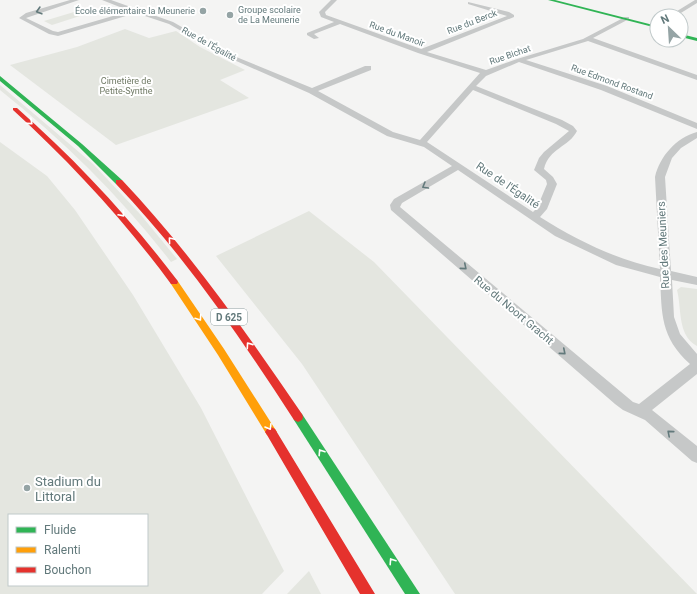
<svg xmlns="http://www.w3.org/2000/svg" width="697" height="594" viewBox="0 0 697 594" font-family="Roboto,sans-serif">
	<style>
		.green { fill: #e4e6e0; fill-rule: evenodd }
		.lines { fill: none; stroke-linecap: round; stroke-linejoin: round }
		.street { fill: #c6c8c8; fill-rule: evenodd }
		.fast { fill: #30b455; fill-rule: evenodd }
		.slow { fill: #ff9f0a; fill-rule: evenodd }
		.jam { fill: #e5322d; fill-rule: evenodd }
		.oneway { stroke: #62797b }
		.oneway2 { stroke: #fff }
		.poi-dot { fill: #95a4a5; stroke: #fff; stroke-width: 1.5 }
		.labels { text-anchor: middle; stroke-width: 4; stroke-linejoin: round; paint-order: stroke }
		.far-poi-label { font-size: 9px; fill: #62797b; stroke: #fff; text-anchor: start }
		.far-street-label { font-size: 9px; fill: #62797b; stroke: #fff }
		.far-park-label { font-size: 9px; fill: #6f7964; stroke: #fff }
		.shield { fill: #fff; stroke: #91a1a3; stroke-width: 1 }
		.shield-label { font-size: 10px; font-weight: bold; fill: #62797b }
		.street-label { font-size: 11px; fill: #62797b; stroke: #fff }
		.near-poi-label { font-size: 13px; fill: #62797b; stroke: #fff; text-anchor: start }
	</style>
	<rect width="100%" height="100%" fill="#f4f4f3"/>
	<g class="green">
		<polygon points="74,12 83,15 52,25 44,21"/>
		<polygon points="125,29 149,38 176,31 200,47 245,70 220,80 249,98 116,145 10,65 77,47"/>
		<path d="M 0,85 L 93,164 L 140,214 L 177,259 L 171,262 C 121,197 64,141 0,90 Z"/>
		<path d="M 0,142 L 47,176 L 75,210 L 133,295 L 201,408 L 284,571 L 262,594 L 0,594 ZM 9,515 L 147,515 L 147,585 L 9,585 Z"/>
		<polygon points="309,211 374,262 697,594 455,594 302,364 216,256"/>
		<path d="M 681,287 L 697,289 L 697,346 C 677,335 682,309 677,290 Z"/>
		<polygon points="309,571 321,594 287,594"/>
	</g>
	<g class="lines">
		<g class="street">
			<path d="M 70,0 L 79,0 L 26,18 L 53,31 L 58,32 L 130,11 L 102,0 L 111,0 L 173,22 L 229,54 L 312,88 L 365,66 L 371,66 L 371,70 L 318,91 L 393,132 L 420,140 L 480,73 L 418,53 L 340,24 L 314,34 L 319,38 L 314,39 L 307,35 L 307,33 L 334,22 L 321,17 L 319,12 L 331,0 L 337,0 L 325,12 L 326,15 L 421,49 L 507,16 L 468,4 L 468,2 L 509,12 L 514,15 L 514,17 L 427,52 L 486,70 L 517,59 L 583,39 L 625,17 L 629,17 L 629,19 L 593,38 L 697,75 L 697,80 L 588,41 L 526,60 L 607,86 L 697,123 L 697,129 L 601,90 L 519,62 L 486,76 L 476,86 L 562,120 L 573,126 L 577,131 C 569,147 549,148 544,169 L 553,177 L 557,184 L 547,209 L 540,217 C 576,240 617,260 660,269 L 655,177 C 660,156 676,138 697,132 L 697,138 L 681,148 L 672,158 L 665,177 L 671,271 L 697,277 L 697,285 L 672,280 L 674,317 L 680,334 L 697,354 L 697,374 L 652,410 L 697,446 L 697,463 L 692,461 L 645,420 L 623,410 L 615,404 L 391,210 L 390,205 L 394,199 L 452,166 L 424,147 L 387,136 L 309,93 L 225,56 L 169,24 L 136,13 L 58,36 L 49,34 L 19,18 L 26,13 ZM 473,90 L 556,124 L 569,131 L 544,152 L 539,158 L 534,170 L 546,180 L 547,184 L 537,208 L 533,212 L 427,142 ZM 458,170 L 555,236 L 616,265 L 660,277 C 662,314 660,337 690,364 L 639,404 L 633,402 L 400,207 L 402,203 Z"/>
			<polygon points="695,0 697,0 697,3 676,16 669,16"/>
		</g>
		<g class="fast">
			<polygon points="548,0 555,0 657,26 657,28"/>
			<polygon points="681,34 697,38 697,41 681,37"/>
			<polygon points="0,76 82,144 122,180 122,184 116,184 78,146 0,81"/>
			<polygon points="298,412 302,414 420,594 405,594 294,420 293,417 294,414"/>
		</g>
		<polygon class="slow" points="174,279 177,280 224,349 275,429 277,432 275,435 271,437 267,435 218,355 171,284 170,282 171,280"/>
		<g class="jam">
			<path d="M 13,108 L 17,108 C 76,160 129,217 177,280 L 178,282 L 177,284 L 171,284 C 124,220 71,163 13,110 Z"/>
			<path d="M 116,180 L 122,180 C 190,252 246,332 302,414 L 303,417 L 302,420 L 298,422 L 294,420 C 240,337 185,256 116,184 Z"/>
			<polygon points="271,427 275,429 375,594 360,594 267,435 265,432 267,429"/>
		</g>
	</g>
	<defs><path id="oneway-chevron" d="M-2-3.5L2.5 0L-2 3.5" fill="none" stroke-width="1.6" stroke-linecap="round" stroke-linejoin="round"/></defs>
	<g class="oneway">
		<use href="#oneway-chevron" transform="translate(39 11) rotate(164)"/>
		<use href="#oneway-chevron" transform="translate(425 186) rotate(150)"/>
		<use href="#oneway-chevron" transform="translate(464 267) rotate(40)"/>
		<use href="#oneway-chevron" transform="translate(563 352) rotate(40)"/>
		<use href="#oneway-chevron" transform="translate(670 433) rotate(-139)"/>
	</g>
	<g class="oneway2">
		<use href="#oneway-chevron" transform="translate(30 122) rotate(41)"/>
		<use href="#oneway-chevron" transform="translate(122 214) rotate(49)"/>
		<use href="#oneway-chevron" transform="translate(171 240) rotate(-130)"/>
		<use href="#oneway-chevron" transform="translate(199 318) rotate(56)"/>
		<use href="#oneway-chevron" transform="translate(249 345) rotate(-125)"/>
		<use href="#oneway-chevron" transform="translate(269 427) rotate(59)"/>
		<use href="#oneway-chevron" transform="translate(321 452) rotate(-123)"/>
		<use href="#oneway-chevron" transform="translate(392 561) rotate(-123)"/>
	</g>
	<g class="poi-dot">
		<circle cx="203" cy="11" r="4"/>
		<circle cx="230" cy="15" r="4"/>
		<circle cx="27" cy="488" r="4"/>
	</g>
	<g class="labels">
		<g class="far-poi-label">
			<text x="238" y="13">Groupe scolaire<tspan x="238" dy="10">de La Meunerie</tspan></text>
			<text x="195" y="14" text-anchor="end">École élémentaire la Meunerie</text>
		</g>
		<g class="far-street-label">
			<text transform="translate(472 22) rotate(-21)" y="3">Rue du Berck</text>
			<text transform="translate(397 34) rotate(20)" y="3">Rue du Manoir</text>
			<text transform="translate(209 44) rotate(29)" y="3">Rue de l'Égalité</text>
			<text transform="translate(510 55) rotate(-19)" y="3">Rue Bichat</text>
			<text transform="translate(612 82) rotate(20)" y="3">Rue Edmond Rostand</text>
		</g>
		<g class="far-park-label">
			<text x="126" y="84">Cimetière de<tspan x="126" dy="10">Petite-Synthe</tspan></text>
		</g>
		<rect class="shield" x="211" y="309" width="36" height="16" rx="3"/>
		<g class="shield-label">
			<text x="229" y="321">D 625</text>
		</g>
		<g class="street-label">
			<text transform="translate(508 185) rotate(34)" y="4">Rue de l'Égalité</text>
			<text transform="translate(663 245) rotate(-93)" y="4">Rue des Meuniers</text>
			<text transform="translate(514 310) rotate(40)" y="4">Rue du Noort Gracht</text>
		</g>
		<g class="near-poi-label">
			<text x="35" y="486">Stadium du<tspan x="35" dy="15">Littoral</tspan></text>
		</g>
	</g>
	<rect x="8" y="514" width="140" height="72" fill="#ffffff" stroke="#c0c9ca"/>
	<rect x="16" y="527" width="20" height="6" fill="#30b455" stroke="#c0c9ca"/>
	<text x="44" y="534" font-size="12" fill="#62797b">Fluide</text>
	<rect x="16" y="547" width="20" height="6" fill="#ff9f0a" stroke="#c0c9ca"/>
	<text x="44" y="554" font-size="12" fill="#62797b">Ralenti</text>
	<rect x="16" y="567" width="20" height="6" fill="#e5322d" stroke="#c0c9ca"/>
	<text x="44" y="574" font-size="12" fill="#62797b">Bouchon</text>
	<g transform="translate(669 28) rotate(335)"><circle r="19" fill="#ffffff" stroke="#c0c9ca"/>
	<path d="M0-3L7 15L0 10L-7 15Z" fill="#95a4a5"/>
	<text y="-6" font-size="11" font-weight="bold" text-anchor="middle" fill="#62797b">N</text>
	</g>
</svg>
